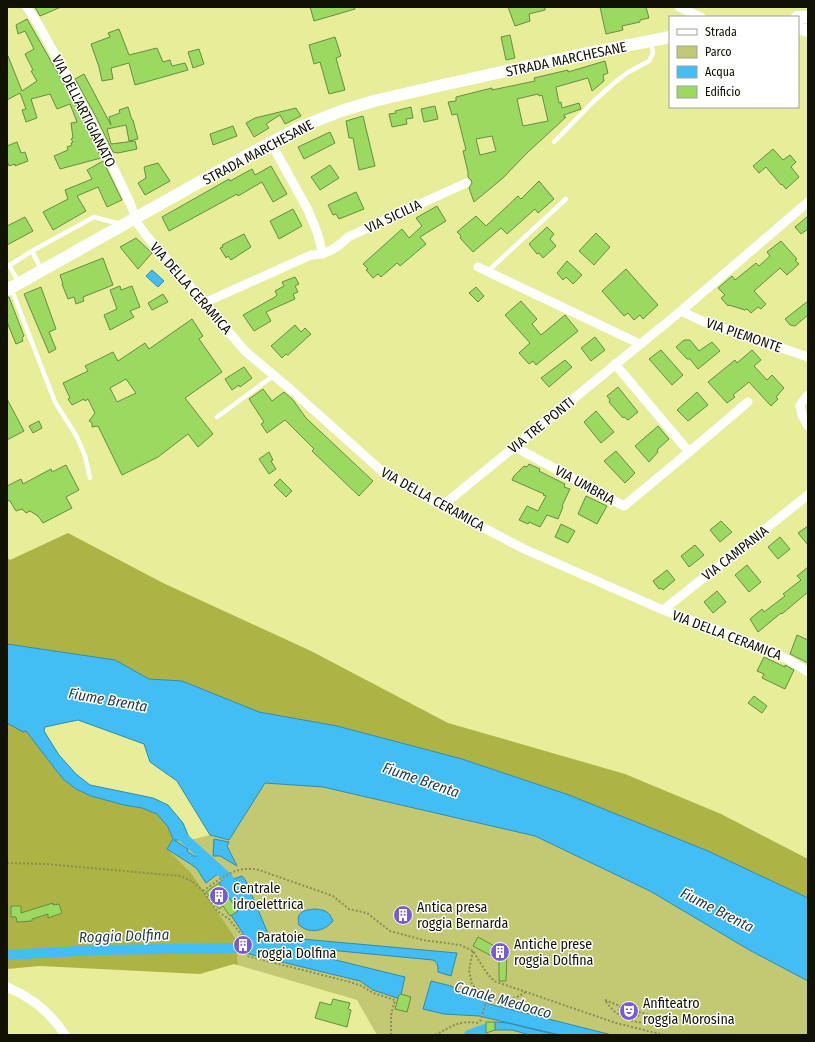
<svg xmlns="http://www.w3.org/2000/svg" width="815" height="1042" viewBox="0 0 815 1042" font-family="'Fira Sans Condensed',sans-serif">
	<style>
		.green { fill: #c3c873 }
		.forest { fill: #aeb345 }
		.water { fill: #42bef4; stroke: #338aab }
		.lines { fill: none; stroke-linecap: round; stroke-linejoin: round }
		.canal { stroke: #42bef4; stroke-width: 10 }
		.building { fill: #9bd960; stroke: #678c46; fill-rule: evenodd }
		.path { stroke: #8a8e57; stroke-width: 2; stroke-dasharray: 2 2; stroke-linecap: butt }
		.service { stroke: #fff; stroke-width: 4.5 }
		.minor { stroke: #fff; stroke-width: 9 }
		.secondary { stroke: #fff; stroke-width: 12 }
		.labels { text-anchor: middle; stroke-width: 3; stroke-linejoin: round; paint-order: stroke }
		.street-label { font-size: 14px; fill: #101100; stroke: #fff }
		.poi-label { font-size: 14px; fill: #101100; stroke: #fff; text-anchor: start }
		.water-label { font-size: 15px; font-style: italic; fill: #233d4a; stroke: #fff }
	</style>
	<rect width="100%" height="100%" fill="#e7ed99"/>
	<polygon class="green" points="265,783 323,787 535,836 650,891 751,951 808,981 808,1035 377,1035 357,1000 234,964 167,849 173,839 190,840 210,835 229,840"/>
	<g class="forest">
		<polygon points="68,533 163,583 311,651 448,723 625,774 721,814 808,859 808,898 708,851 569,795 462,759 337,726 259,712 182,681 149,679 115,660 7,644 7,558 10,560"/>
		<polygon points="7,723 23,731 26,731 63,779 76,789 91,796 124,805 142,808 157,814 168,827 173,839 167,849 191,873 235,938 238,965 234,964 200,974 40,966 7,969"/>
	</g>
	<g class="water">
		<polygon points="152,270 164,281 158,287 146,276"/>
		<polygon points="7,644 115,660 149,679 182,681 259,712 337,726 462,759 569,795 708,851 808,898 808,981 751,951 650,891 535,836 323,787 265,783 229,840 210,835 177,781 150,762 144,744 78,720 45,727 44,731 59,755 76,774 90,785 153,798 168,805 183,823 190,840 174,840 188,849 187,851 194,856 209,857 209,861 219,873 206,883 197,869 192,865 167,849 173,839 168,827 157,814 142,808 124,805 91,796 76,789 63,779 26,731 23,732 7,723"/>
		<polygon points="214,839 229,842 227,846 237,866 220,856 213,856"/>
		<path d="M 242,876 L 246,881 L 269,936 L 457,953 L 451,976 L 438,972 C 438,966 438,963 433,960 L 329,950 L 307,953 L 405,977 L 400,999 L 373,990 L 360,981 L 249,954 L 247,951 L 246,938 L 231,915 L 238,911 L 219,883 L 224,879 L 231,880 Z"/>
		<path d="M 315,909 C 325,910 329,911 333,921 C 324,932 309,934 299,925 C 296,912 303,910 315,909 Z"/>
		<polygon points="431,981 451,986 489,1004 612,1035 560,1035 479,1016 444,1014 423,1009"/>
		<polygon points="495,1022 508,1023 556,1035 530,1035 512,1030 495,1030"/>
	</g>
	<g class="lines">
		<g class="canal">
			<polyline points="176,831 228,878 234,892"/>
			<polyline points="7,955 97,950 242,948"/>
			<polyline points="469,1035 485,1029"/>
		</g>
	</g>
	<g class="building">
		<polygon points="35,7 61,7 40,16"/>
		<polygon points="310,7 355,7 355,9 314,21"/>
		<polygon points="508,7 545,7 545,10 529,14 530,21 515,26"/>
		<polygon points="600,7 646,7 649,18 640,20 640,22 622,26 623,30 606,34"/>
		<polygon points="27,19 85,121 101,158 60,169 54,156 68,150 67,147 72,145 71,143 73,142 71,139 73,138 71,123 77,122 70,104 57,109 50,94 31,99 37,118 26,122 22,110 26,109 20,93 7,100 7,56 8,56 22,91 37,81 31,71 33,70 25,54 34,49 25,31 18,34 16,25"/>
		<polygon points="119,29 129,55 157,48 163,62 170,60 172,66 185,63 188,70 135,85 129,63 111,68 113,79 102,81 99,67 91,44 110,37 108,33"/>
		<polygon points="510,35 515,58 506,60 501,37"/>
		<polygon points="335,37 341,56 336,58 345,90 329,94 320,62 314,64 309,45"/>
		<polygon points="199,49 204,64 193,68 188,52"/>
		<path d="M 605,61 L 608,73 L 603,75 L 604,81 L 592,91 L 588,78 L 556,87 L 559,103 L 561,102 L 562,108 L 579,103 L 581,109 L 564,115 L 564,117 L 566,117 L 527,153 L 503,178 L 474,202 L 469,188 L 472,183 L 471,180 L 468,177 L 468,172 L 463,151 L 466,150 L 457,114 L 452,115 L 448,102 L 456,101 L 456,97 L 492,88 L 492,90 L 535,81 L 534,78 L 568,70 L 568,72 ZM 538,94 L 539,96 L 542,95 L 548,121 L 523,126 L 517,99 ZM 492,136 L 496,151 L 480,155 L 476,139 Z"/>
		<polygon points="84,74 111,125 109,117 120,113 119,110 128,107 132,120 133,120 138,139 129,141 126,125 107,129 111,144 135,141 137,149 118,153 113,152 95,115 75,79"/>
		<polygon points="435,106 438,119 424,122 421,109"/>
		<polygon points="411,107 413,118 406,119 407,124 392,127 389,114 396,113 395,111"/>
		<polygon points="296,108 301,116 285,124 280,115 266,124 269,128 254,137 246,123 255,118"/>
		<polygon points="363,116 375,166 359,170 353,138 349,138 346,121"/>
		<polygon points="233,126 237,136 213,145 210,134"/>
		<polygon points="330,132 335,143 304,159 298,147"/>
		<polygon points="17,142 21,153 25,152 28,161 15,166 15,164 9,166 7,161 7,146"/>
		<polygon points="773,149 783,160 790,155 796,162 791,167 799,177 786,189 782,184 781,185 766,167 759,173 753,166"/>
		<polygon points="103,161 122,200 107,207 98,187 77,196 86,211 53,230 43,212 68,199 65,190 92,179 87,170"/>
		<polygon points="158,163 170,181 145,195 138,183 146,178 144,167"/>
		<polygon points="330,165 339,178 320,190 311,177"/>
		<polygon points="271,166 287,194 273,202 262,182 238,196 237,194 169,231 162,217 229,179 230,181 252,169 255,175"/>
		<polygon points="539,181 554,199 538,213 535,209 507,234 501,228 473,252 460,238 461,236 457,232 476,216 486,226 518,196 521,199"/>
		<polygon points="356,192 364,209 339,219 336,214 333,215 328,205"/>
		<polygon points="437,206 446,221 420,237 426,244 400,266 397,263 381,277 378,274 373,278 366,270 368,269 363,264 402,229 409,238 422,226 416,218"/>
		<polygon points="293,209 302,226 279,239 270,221"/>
		<polygon points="808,216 808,229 801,234 795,227"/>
		<polygon points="25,217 33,231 7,245 7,226"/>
		<polygon points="547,227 554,234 550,239 556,246 543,258 539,253 537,254 529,244"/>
		<polygon points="596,233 610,247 594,265 579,251"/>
		<polygon points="244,234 251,247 231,260 228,256 226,258 220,248 223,247 222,245"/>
		<polygon points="136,238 152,253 138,269 120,247"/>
		<polygon points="781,241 797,259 795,260 799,264 787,275 780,268 754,291 766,304 761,309 758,307 751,313 747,309 745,310 729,305 728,306 721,298 725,295 718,288 732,276 735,280 756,263 759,266 770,256 767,252"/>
		<polygon points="103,258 113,285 83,297 84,301 76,304 74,297 68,299 62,284 63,284 60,275"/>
		<polygon points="567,261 582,275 573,284 566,277 563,280 557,273"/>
		<polygon points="626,269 658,305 643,319 640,315 634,320 628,313 624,316 602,291"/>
		<polygon points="295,277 299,284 295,286 298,292 293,294 295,299 266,312 271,321 254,331 243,315 275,297 277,295 275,291 284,286 282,282"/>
		<polygon points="120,286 121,290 132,286 140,307 130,311 134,317 110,330 104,315 117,309 110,290"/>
		<polygon points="41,287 56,329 49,332 56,349 49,353 24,294"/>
		<polygon points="476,287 484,296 478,302 469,293"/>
		<polygon points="163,294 168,302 152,310 148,303"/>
		<polygon points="7,297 9,297 24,336 22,338 23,341 16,344 7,322"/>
		<polygon points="521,301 537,319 532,324 541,335 565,315 578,331 536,365 533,361 529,364 519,353 530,343 505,315"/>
		<polygon points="808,301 808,315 795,326 790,325 785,319"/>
		<path d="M 192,319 L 203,336 L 199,339 L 222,372 L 185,398 L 213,434 L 198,447 L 188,434 L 158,457 L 122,475 L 98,426 L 92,427 L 92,423 L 89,421 L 95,413 L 88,399 L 85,401 L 84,399 L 72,405 L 68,399 L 70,398 L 63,383 L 88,371 L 85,366 L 113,352 L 118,361 L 145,343 L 149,349 ZM 126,379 L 136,393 L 117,402 L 110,388 Z"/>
		<polygon points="295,325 301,332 305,328 311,334 288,355 286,354 282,358 271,346"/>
		<polygon points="595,337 605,350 591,361 581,348"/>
		<polygon points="684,340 690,340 699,351 712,342 720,351 698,369 690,359 687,359 676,347"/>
		<polygon points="661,350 683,375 672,385 649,359"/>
		<polygon points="752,350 761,360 754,366 767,380 772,375 784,388 776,397 778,399 771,406 749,382 733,395 735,397 727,403 708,382 735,360 737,363"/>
		<polygon points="565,360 572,367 549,387 541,378"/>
		<polygon points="244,367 252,378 240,387 239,385 232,390 225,379"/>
		<polygon points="618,387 638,412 628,420 624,417 623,418 609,402 610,400 607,396"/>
		<polygon points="263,389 272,401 284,392 293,400 306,418 373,481 359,496 312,451 314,449 285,420 267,433 261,424 264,422 249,399"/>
		<polygon points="697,392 708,405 688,421 677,410"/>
		<polygon points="7,399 24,431 7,440"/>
		<polygon points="596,411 614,432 601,443 584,422"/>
		<polygon points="39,421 42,428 33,433 29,426"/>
		<polygon points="658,426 669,439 657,450 658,452 649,462 635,446"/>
		<polygon points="616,451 635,473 625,483 604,461"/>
		<polygon points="269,452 273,460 271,461 276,469 269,474 259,459"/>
		<polygon points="529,464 540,469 539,471 565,484 564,487 570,489 562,506 563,507 558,519 547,515 540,527 529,522 528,524 519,520 527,506 538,511 546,496 543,495 544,494 512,480 514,476 524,466 527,467"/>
		<polygon points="66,465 79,490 66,497 72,508 43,523 38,516 30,511 26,513 22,509 16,511 10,501 7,500 7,486 21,479 23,484 51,469 52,472"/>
		<polygon points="280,479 292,491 286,497 274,485"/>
		<polygon points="586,496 607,506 597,524 578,514"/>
		<polygon points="721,521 732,532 720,542 710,530"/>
		<polygon points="561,524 575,531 568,543 555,537"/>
		<polygon points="808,526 808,545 798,533"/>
		<polygon points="780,537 790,549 778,559 768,547"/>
		<polygon points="695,545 704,555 689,567 681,556"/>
		<polygon points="747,565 761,582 749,592 735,575"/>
		<polygon points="808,567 808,592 782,614 781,613 758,632 750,619 762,609 764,612 785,596 783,594 801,580 797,576"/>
		<polygon points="667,570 675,580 663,590 661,588 659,589 653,581"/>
		<polygon points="717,591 726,602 713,613 704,602"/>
		<polygon points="797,635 808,640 808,663 790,654"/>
		<polygon points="764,657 785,667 785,665 794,670 785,689 762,678 764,674 757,671"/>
		<polygon points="754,696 767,706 762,713 748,703"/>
		<polygon points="219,883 238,911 230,916 223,906 219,909 206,892"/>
		<polygon points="53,903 53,905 59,904 62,913 48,918 48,914 32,919 32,921 17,922 16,917 11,917 11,906 21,906 21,913"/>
		<polygon points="407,909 408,918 399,919 398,912"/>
		<polygon points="478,937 507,953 506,981 499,981 499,960 473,946"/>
		<polygon points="401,994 411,997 407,1012 395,1009 399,995"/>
		<polygon points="333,999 350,1003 348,1009 351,1010 347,1027 315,1018 320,1002 331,1005"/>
		<polygon points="486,1022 495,1022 495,1030 486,1033"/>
	</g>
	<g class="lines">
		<g class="path">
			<polyline points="7,863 46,864 180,876 192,881 203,891"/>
			<path d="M 473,951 L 469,970 L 472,985 C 492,1000 503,1006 526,992"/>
			<path d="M 605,1000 L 620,1006 L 619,1010 L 638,1016 L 639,1012 L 659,1018 C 640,1029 616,1018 605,1000 Z"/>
			<path d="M 391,1035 L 391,1015 L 395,1000 L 373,993 L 362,986 L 350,982 L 247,956 L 245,939 L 229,919 L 217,911 L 203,891 C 222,878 235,865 259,870 L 333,896 L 349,909 L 367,913 L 390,931 L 423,940 L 460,945 L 473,951 L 486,972 L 494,981 L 616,1023 L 664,1035"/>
			<path d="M 435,1035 C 451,1027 458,1020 477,1023 L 481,1020 L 487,997"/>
		</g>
		<g class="service">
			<polyline points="554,142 593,102 614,83 627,73 649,61 653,53 651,41"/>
			<polyline points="9,265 19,283"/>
			<polyline points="7,267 32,251"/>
			<polyline points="41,269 32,251 94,217 120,224"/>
			<polyline points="488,271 566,199"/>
			<polyline points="11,288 55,402 77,437 85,456 90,478"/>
			<polyline points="217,417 273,376"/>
		</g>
		<g class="minor">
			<polyline points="27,7 38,24 90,118 130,203 138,224 145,234 245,351 290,389 384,473 442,506 522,548 663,610 757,645 789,660 808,672"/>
			<polyline points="679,7 701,17"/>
			<polyline points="271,143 308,210 317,232 323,254"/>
			<polyline points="478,267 640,344"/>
			<path d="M 204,303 L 311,255 C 327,255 337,248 348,237 L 466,183"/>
			<polyline points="681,311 702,321 808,357"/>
			<polyline points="615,364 689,452 748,402"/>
			<polyline points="808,395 800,405 802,415 808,426"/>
			<polyline points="515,447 624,506 689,452"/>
			<polyline points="442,506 681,311 808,202"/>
			<polyline points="663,610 808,495"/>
			<path d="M 7,987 C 31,997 51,1013 65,1035"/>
		</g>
		<g class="secondary">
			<polyline points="797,17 808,17"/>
			<polyline points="798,28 808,31"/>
			<polyline points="7,290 246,156 298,128 341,111 374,101 434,87 574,56 670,37"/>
		</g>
	</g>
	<defs>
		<symbol id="building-disc" viewBox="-11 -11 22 22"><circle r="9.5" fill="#7a5ad4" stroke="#fff"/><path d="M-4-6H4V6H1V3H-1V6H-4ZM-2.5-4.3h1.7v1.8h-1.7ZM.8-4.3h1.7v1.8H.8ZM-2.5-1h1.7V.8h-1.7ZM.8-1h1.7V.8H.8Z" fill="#fff"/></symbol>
		<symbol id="theatre-disc" viewBox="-11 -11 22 22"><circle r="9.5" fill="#7a5ad4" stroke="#fff"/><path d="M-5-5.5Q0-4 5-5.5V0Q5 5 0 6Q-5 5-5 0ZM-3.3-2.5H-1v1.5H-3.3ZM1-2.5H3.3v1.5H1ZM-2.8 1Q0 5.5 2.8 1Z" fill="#fff"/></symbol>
	</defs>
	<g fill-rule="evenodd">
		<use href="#building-disc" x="208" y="885" width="22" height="22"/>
		<use href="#building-disc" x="392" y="904" width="22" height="22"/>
		<use href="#building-disc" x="232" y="934" width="22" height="22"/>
		<use href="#building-disc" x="489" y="941" width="22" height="22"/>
		<use href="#theatre-disc" x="618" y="1000" width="22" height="22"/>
	</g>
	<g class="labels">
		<g class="street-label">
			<text transform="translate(566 59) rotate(-12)" y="5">STRADA MARCHESANE</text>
			<text transform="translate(84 111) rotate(63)" y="5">VIA DELL'ARTIGIANATO</text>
			<text transform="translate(258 152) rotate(-28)" y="5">STRADA MARCHESANE</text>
			<text transform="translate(393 216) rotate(-25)" y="5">VIA SICILIA</text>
			<text transform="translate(191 288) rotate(49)" y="5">VIA DELLA CERAMICA</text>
			<text transform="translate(744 335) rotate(19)" y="5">VIA PIEMONTE</text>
			<text transform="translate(541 425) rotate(-39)" y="5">VIA TRE PONTI</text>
			<text transform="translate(585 485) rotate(29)" y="5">VIA UMBRIA</text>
			<text transform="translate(433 499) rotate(29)" y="5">VIA DELLA CERAMICA</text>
			<text transform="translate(735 553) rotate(-38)" y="5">VIA CAMPANIA</text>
			<text transform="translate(727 635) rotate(21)" y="5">VIA DELLA CERAMICA</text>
		</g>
		<g class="poi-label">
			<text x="233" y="893">Centrale<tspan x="233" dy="16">idroelettrica</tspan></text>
			<text x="417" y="912">Antica presa<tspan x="417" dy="16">roggia Bernarda</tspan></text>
			<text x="257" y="942">Paratoie<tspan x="257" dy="16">roggia Dolfina</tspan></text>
			<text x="514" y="949">Antiche prese<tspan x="514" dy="16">roggia Dolfina</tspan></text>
			<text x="643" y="1008">Anfiteatro<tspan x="643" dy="16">roggia Morosina</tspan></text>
		</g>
		<g class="water-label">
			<text transform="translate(108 700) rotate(10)" y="5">Fiume Brenta</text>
			<text transform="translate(421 780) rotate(19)" y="5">Fiume Brenta</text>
			<text transform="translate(717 910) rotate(27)" y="5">Fiume Brenta</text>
			<text transform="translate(124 936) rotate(-2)" y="5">Roggia Dolfina</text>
			<text transform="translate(503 1000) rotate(16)" y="5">Canale Medoaco</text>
		</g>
	</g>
	<rect width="815" height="1042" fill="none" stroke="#101100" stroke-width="16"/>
	<rect x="669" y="16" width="130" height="92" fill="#ffffff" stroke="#9fa099"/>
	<rect x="677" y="29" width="20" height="6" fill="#ffffff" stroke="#9fa099"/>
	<text x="705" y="36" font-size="12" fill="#101100">Strada</text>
	<rect x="677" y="46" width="20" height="12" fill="#c3c873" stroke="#9fa099"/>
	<text x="705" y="56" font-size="12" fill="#101100">Parco</text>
	<rect x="677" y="66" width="20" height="12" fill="#42bef4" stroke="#9fa099"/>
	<text x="705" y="76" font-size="12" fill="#101100">Acqua</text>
	<rect x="677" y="86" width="20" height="12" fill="#9bd960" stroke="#9fa099"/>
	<text x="705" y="96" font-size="12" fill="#101100">Edificio</text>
</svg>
